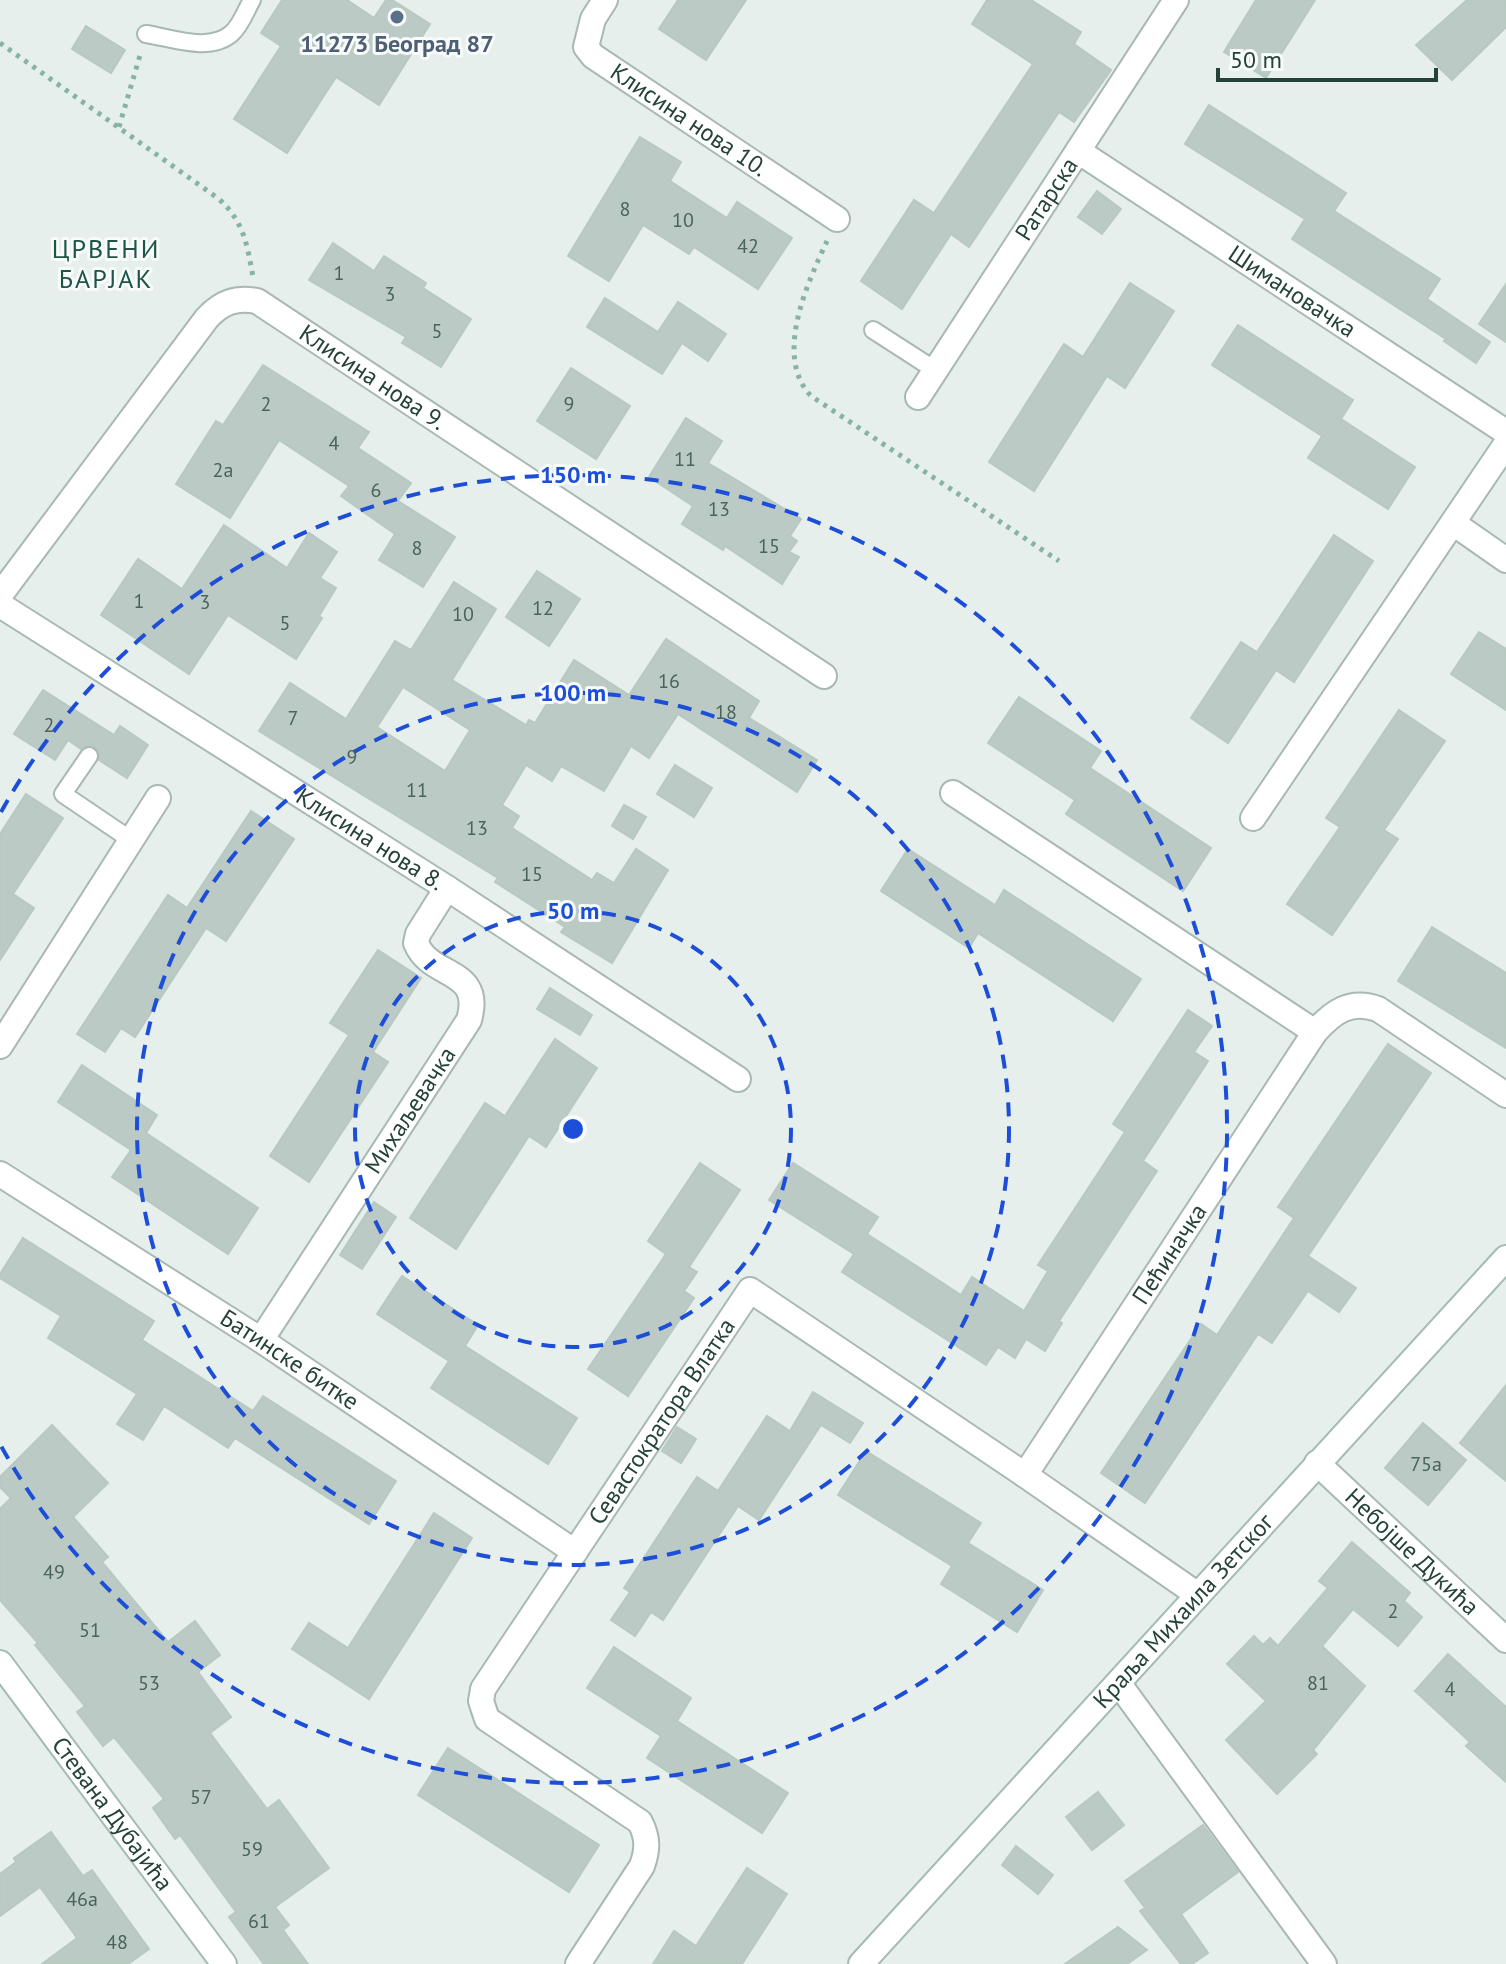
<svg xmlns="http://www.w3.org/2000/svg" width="1506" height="1964" viewBox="0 0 1506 1964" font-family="'PT Sans',sans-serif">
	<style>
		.building { fill: #bbcac4; stroke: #b8c9c2; stroke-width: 2; fill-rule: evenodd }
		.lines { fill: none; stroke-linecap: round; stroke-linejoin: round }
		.lane-casing { stroke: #a8b8b2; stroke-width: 20 }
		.street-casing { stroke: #a8b8b2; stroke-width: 28 }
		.secondary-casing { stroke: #a4bbb3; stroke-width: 28 }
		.path { stroke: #86b3a5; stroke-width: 5; stroke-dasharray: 4 6; stroke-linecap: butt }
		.lane { stroke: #fff; stroke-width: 16 }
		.street { stroke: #fff; stroke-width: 24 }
		.secondary { stroke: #fff; stroke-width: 24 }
		.ring { fill: none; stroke: #1d4ed8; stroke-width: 4; stroke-dasharray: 14 10 }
		.service-dot { fill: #5c6f8a; stroke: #f7fbf9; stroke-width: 3 }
		.labels { text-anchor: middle; stroke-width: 6; stroke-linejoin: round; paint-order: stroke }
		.number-label { font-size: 20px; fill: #4a645c }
		.service-label { font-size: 24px; font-weight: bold; fill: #4e5e75; stroke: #f7fbf9 }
		.street-label { font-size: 24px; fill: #24423a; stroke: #f7fbf9 }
		.neighbourhood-label { font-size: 26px; letter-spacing: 2px; fill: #1f5548; stroke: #f7fbf9 }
		.centre { fill: #1d4ed8; stroke: #f7fbf9; stroke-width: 4 }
		.ring-label { font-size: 24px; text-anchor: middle; font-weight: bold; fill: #1d4ed8; stroke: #f7fbf9; stroke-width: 6; stroke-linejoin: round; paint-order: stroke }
	</style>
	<rect width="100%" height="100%" fill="#e6efeb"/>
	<g class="building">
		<polygon points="282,0 347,0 374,18 386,0 392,0 430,24 379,105 336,77 287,153 234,119 281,46 261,33"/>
		<polygon points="678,0 746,0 706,60 659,29"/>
		<polygon points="987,0 1031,0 1081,32 1074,44 1111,70 1074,122 1059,112 969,247 951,234 902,309 861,281 914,200 934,213 1033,64 972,24"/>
		<polygon points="1256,0 1315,0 1266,78 1224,52"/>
		<polygon points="1467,0 1506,0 1506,27 1452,80 1416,45"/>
		<polygon points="86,26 125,50 111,73 72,49"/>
		<polygon points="1209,105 1346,193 1334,211 1440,279 1427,299 1490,342 1476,363 1444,341 1446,339 1292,239 1305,219 1185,144"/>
		<polygon points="640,137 681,162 670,181 727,218 737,202 792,238 758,289 694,247 689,254 643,225 609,281 568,256"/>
		<polygon points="1097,191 1121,209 1102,234 1078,217"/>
		<polygon points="333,243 374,271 384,256 426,283 423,288 471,319 441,367 402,343 406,337 309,280"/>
		<polygon points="1130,283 1174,311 1125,388 1107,376 1034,491 989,462 1064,344 1083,357"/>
		<polygon points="1506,284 1506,342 1479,324"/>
		<polygon points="605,298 658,332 678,302 726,334 708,361 682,343 662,374 587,327"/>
		<polygon points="1238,325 1353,400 1341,419 1415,467 1388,509 1308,458 1322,436 1212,365"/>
		<polygon points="263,365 369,432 358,448 411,483 398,501 455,537 423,587 379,560 395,534 341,496 349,486 279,440 230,518 176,484 216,421 223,425"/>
		<polygon points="571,368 630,406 596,459 537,421"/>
		<polygon points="686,418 722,441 708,463 801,519 790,536 797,541 789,552 799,557 782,584 725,546 723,550 682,524 693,506 649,477"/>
		<polygon points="224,525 287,568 309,533 337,552 320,578 336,588 319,616 322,618 296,659 228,615 189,674 101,615 138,559 182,589"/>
		<polygon points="1334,535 1373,561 1294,682 1276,670 1228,743 1191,718 1241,642 1257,652"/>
		<polygon points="537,571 580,599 549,646 506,617"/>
		<path d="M 454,582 L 496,609 L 452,680 L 526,725 L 529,720 L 535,723 L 574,660 L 629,695 L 666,639 L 759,701 L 749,718 L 817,760 L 797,792 L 678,714 L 649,758 L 631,746 L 604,791 L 561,766 L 552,781 L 526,765 L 502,805 L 519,816 L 512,828 L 592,880 L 597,873 L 614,883 L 636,849 L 668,870 L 612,963 L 561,932 L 565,927 L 495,882 L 498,878 L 259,731 L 290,683 L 346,719 L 395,641 L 411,650 ZM 403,687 L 470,730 L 445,771 L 377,727 Z"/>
		<polygon points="1479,632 1506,649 1506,710 1451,674"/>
		<polygon points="43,690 114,735 120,726 148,745 127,778 99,760 99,752 95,747 89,745 81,749 68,740 55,760 14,734"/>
		<polygon points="1019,697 1101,751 1090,768 1211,848 1183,891 1066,814 1075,800 988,743"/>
		<polygon points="1399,710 1445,741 1384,830 1398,839 1332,935 1287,904 1340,827 1326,818"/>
		<polygon points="675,765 712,788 694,817 657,794"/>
		<polygon points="26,794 63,818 13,894 34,908 0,960 0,834"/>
		<polygon points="624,805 646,817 633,839 612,826"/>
		<polygon points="251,811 294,839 226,941 206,928 135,1037 121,1028 105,1052 77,1034 168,895 187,908"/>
		<polygon points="908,849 995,905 1004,890 1141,979 1113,1021 978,933 969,948 881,891"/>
		<polygon points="1432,927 1506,973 1506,1048 1398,981"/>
		<polygon points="378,950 421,978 373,1052 388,1062 309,1182 270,1156 349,1035 330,1023"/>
		<polygon points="550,988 592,1015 580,1035 537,1009"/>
		<polygon points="1188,1010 1212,1026 1194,1052 1208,1061 1143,1161 1157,1171 1059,1321 1062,1323 1045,1351 1026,1339 1015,1358 998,1347 986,1365 842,1272 854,1254 769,1200 793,1163 878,1217 867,1234 961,1295 972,1277 1024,1311 1048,1271 1038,1265 1125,1132 1113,1124"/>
		<polygon points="555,1039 597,1068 546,1147 529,1136 456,1249 410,1218 485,1103 505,1116"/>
		<polygon points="1388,1044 1431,1073 1308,1256 1356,1288 1339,1312 1308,1291 1272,1343 1258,1334 1145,1503 1101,1473 1201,1324 1217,1335 1294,1218 1278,1207"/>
		<polygon points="82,1065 157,1115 146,1133 258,1208 228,1254 112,1177 131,1150 58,1102"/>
		<polygon points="700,1163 740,1190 689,1267 697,1272 684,1291 694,1298 628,1396 588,1369 666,1254 648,1241"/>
		<polygon points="374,1202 396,1217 362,1269 340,1255"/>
		<polygon points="23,1238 154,1321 142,1340 253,1411 263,1396 396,1481 369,1524 235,1438 228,1448 164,1406 143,1440 117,1424 137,1394 48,1338 61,1316 0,1278 0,1274"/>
		<polygon points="402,1276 478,1325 465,1346 577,1418 548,1464 431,1388 449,1361 377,1314"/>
		<polygon points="1506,1385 1506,1481 1460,1443"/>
		<polygon points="813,1392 863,1423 850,1443 821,1425 759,1520 738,1506 663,1620 651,1612 635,1636 611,1620 630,1592 624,1588 697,1477 718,1491 767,1416 790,1431"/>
		<polygon points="1423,1423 1466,1460 1428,1505 1385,1468"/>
		<polygon points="52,1425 108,1483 73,1517 108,1557 102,1562 168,1642 195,1621 220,1655 198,1672 231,1717 210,1733 267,1809 279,1800 329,1868 275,1907 289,1925 283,1930 308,1964 264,1964 229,1917 236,1912 180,1835 175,1839 153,1808 164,1799 114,1737 103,1746 77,1712 85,1706 35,1645 38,1643 0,1600 0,1509 11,1498 0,1487 0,1477"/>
		<polygon points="677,1427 696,1439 681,1463 662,1451"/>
		<polygon points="866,1451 981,1523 968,1543 1043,1590 1017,1632 941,1584 952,1566 838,1495"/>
		<polygon points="434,1513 472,1538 369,1699 292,1649 309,1623 348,1648"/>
		<polygon points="1352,1542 1410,1593 1404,1601 1422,1617 1398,1646 1353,1609 1322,1646 1365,1686 1313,1750 1317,1754 1277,1794 1226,1740 1266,1701 1227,1664 1254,1636 1263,1645 1270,1638 1278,1646 1328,1588 1319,1581"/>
		<polygon points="614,1647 691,1698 677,1721 788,1793 762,1833 647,1758 661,1736 587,1688"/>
		<polygon points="1448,1654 1506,1707 1506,1782 1466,1746 1470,1742 1415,1691"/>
		<polygon points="448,1748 599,1845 569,1892 418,1795"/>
		<polygon points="1098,1792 1124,1825 1092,1850 1066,1817"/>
		<polygon points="1203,1825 1238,1872 1181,1914 1208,1953 1192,1964 1181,1964 1140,1911 1145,1908 1125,1881"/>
		<polygon points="51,1832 83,1876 92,1870 149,1949 128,1964 42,1964 77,1938 40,1887 0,1916 0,1874 16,1862 14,1858"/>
		<polygon points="1016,1846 1053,1875 1038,1894 1002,1865"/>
		<polygon points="747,1868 787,1894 742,1964 653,1964 674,1931 696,1946"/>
		<polygon points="1118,1927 1147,1950 1127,1964 1065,1964"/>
	</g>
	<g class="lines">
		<defs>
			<g id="lane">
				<path d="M 146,34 C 172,38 210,53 232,33 C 241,25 246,10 252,0"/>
				<polyline points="873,330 935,370"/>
				<polyline points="89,756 63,794 131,840"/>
			</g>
			<g id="street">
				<path id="s1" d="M 605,0 L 593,19 L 586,47 L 593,56 L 837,219"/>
				<path id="s2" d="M 1078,151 L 1506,432"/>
				<path id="s3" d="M 918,397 L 1176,0"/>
				<polyline points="1453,523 1506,560"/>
				<path id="s4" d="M 0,595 L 207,318 C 222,302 236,297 257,301 L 824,676"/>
				<path id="s5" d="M 0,605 L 447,888 L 738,1079"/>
				<polyline points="953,793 1315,1032"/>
				<polyline points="1253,818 1506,444"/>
				<polyline points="0,1046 158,798"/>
				<path id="s6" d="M 0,1174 L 261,1340 L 575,1552"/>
				<path id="s7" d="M 261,1340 L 469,1020 C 484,967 430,979 416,943 L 418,934 L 447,888"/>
				<path id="s8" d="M 1317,1463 L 1506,1640"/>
				<path id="s9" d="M 1025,1475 L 1315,1032 C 1333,1012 1350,999 1378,1009 L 1506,1095"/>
				<polyline points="1119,1684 1324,1964"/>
				<path id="s10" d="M 578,1964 L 642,1866 C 648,1849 648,1838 640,1822 L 487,1719 L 481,1701 L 483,1689 L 750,1290 L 1025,1475 L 1198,1595"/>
			</g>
			<g id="secondary">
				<path id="s11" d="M 0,1663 L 224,1964"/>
				<path id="s12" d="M 861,1964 L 1506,1258"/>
			</g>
		</defs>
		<use href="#lane" class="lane-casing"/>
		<use href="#street" class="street-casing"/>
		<use href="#secondary" class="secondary-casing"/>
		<g class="path">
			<path d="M 0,43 L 219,199 C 244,222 247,244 253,277"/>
			<polyline points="119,127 141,52"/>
			<path d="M 827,241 C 808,282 773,356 811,396 L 1059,561"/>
		</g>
		<use href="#lane" class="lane"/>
		<use href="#street" class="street"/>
		<use href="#secondary" class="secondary"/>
	</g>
	<g class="ring">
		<circle cx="573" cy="1129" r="218"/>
		<circle cx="573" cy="1129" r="436"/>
		<path d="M1 812A654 654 0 1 1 1 1446"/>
	</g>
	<circle class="service-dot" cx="397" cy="17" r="8"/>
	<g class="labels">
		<g class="number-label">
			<text x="625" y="216">8</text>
			<text x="683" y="227">10</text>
			<text x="748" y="253">42</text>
			<text x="339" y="280">1</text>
			<text x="390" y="301">3</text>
			<text x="437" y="338">5</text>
			<text x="266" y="411">2</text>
			<text x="569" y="411">9</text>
			<text x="334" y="450">4</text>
			<text x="685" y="466">11</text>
			<text x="223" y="477">2a</text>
			<text x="376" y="497">6</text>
			<text x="719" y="516">13</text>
			<text x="769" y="553">15</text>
			<text x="417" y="555">8</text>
			<text x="139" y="608">1</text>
			<text x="205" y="609">3</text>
			<text x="543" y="615">12</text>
			<text x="463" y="621">10</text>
			<text x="285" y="630">5</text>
			<text x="669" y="688">16</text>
			<text x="726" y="719">18</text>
			<text x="293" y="725">7</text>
			<text x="49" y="732">2</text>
			<text x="352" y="764">9</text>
			<text x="417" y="797">11</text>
			<text x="477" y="835">13</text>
			<text x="532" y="881">15</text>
			<text x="1426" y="1471">75a</text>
			<text x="54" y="1579">49</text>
			<text x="1393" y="1618">2</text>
			<text x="90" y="1637">51</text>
			<text x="149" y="1690">53</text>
			<text x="1318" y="1690">81</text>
			<text x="1450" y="1696">4</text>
			<text x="201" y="1804">57</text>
			<text x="252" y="1856">59</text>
			<text x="82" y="1906">46a</text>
			<text x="259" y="1928">61</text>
			<text x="117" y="1949">48</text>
		</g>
		<g class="service-label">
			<text x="397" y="52">11273 Београд 87</text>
		</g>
		<g class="street-label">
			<text dy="8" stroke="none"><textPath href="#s1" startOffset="178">Клисина нова 10.</textPath></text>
			<text dy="8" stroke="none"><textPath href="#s3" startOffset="236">Ратарска</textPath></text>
			<text dy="8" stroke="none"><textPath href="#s2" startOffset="256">Шимановачка</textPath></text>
			<text dy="8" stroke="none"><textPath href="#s4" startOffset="540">Клисина нова 9.</textPath></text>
			<text dy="8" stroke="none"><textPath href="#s5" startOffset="438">Клисина нова 8.</textPath></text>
			<text dy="8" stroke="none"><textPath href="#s7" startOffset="274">Михаљевачка</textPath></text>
			<text dy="8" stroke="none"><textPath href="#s9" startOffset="264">Пећиначка</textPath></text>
			<text dy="8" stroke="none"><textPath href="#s6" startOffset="344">Батинске битке</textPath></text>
			<text dy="8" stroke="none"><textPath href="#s10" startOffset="700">Севастократора Влатка</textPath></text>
			<text dy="8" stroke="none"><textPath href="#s8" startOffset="130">Небојше Дукића</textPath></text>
			<text dy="8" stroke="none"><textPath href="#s12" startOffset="478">Краља Михаила Зетског</textPath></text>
			<text dy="8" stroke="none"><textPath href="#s11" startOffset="188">Стевана Дубајића</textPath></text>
		</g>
		<g class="neighbourhood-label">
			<text x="106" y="258">ЦРВЕНИ<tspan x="106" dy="30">БАРЈАК</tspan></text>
		</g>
	</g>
	<circle cx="573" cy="1129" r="12" class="centre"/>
	<g class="ring-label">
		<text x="573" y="483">150 m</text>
		<text x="573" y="701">100 m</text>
		<text x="573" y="919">50 m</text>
	</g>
	<path d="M1218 68v12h218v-12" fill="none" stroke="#24423a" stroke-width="4"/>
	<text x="1230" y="68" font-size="24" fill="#24423a" stroke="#f7fbf9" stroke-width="6" paint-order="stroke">50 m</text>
</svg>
